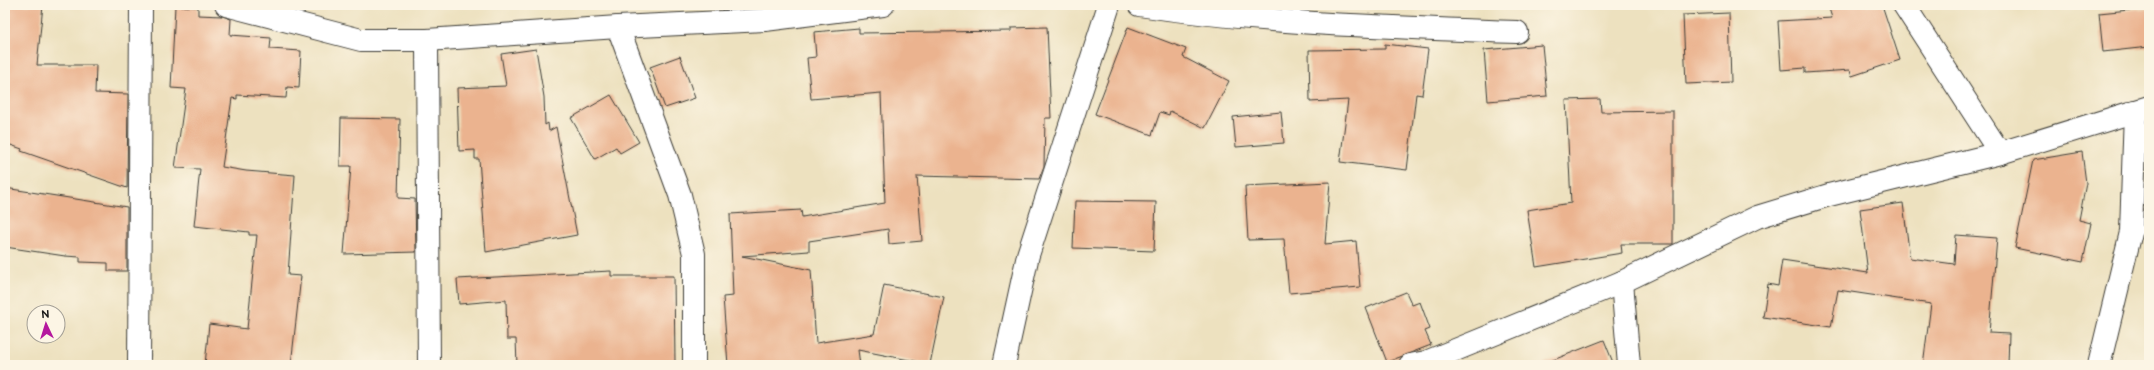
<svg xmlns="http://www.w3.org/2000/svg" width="2154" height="370" viewBox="0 0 2154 370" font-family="'Balsamiq Sans',sans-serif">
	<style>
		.building { fill: #ebb38f }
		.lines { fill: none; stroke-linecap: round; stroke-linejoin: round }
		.minor-casing { stroke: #3b3a34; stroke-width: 24 }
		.minor { stroke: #fff; stroke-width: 22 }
	</style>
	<rect width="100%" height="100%" fill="#fcf5e5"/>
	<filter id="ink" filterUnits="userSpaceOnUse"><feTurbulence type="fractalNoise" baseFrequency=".025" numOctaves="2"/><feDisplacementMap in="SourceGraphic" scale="8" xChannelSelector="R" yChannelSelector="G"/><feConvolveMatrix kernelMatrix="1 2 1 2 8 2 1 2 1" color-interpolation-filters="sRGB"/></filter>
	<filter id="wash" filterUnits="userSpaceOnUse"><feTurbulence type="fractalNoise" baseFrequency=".012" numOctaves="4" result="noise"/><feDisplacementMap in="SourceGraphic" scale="16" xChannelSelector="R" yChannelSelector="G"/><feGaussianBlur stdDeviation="0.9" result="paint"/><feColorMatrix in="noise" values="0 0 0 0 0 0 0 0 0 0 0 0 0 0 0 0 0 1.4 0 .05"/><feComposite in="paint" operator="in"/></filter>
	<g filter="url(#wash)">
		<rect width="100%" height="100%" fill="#ede1bf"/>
		<g id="blocks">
			<g class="building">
				<polygon points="5,5 43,5 37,65 96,65 95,93 128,94 127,188 21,151 22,149 5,143"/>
				<polygon points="1828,5 1882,5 1900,60 1852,76 1850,70 1805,73 1805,68 1781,70 1778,21 1832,18"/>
				<polygon points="175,6 198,7 198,15 222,16 231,19 230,35 271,38 270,49 301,51 299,88 287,87 286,98 237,95 237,99 232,98 222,167 246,171 295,175 288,275 301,276 291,365 205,365 209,324 247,329 257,235 249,235 249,232 194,226 200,169 175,168 186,89 171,88"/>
				<polygon points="2149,8 2149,47 2103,52 2099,13"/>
				<polygon points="1729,13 1731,82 1686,84 1683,15"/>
				<polygon points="1047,27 1051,118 1045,118 1044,166 1039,179 917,176 922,241 889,244 888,229 809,241 809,251 742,256 811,270 816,343 874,334 884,285 944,297 930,364 858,350 860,365 728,365 723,297 733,296 730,214 801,210 802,217 885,203 881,93 811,99 807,58 816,57 814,32 859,28 859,33 1011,31 1011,28"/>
				<polygon points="1128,27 1186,49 1183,57 1229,81 1205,128 1170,111 1169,115 1160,112 1152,135 1095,114"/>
				<polygon points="1385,44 1428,49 1422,95 1416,94 1407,170 1340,162 1348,100 1310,102 1309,50 1385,49"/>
				<polygon points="1542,45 1547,96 1488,101 1484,50"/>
				<polygon points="536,49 544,97 545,125 548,123 549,131 556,127 577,235 486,252 479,159 475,159 475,150 459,151 457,88 506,86 501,54"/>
				<polygon points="680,56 695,98 665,108 650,67"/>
				<polygon points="611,95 639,142 620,153 616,147 595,159 571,118"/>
				<polygon points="1600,99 1601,112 1673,111 1673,244 1621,244 1622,253 1536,267 1527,210 1571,203 1566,100"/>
				<polygon points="1281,112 1284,143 1236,147 1233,117"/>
				<polygon points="341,118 400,119 398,198 415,199 416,252 344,254 351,166 340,166"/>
				<polygon points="2082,152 2086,183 2079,220 2091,223 2083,262 2015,248 2033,160"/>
				<polygon points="1330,182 1325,244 1356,241 1360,287 1289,293 1284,239 1248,240 1245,186"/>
				<polygon points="5,188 127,207 127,271 108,271 108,263 80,262 80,257 65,256 5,247"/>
				<polygon points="1075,201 1156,202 1154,251 1073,248"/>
				<polygon points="1903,203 1910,258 1954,264 1956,235 1997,238 1989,333 2009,334 2008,365 1923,365 1931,304 1838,290 1831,327 1763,317 1768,284 1778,286 1782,260 1868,273 1860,209"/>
				<polygon points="611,271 611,276 674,276 675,363 641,365 517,365 516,339 507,339 506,300 459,304 457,279"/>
				<polygon points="1406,292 1412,305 1420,302 1430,329 1425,331 1431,345 1387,362 1366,308"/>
				<polygon points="1604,340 1614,365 1544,365 1543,364"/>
			</g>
		</g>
	</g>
	<g filter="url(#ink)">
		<use href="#blocks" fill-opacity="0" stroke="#3b3a34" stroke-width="1"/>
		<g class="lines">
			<defs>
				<g id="minor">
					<polyline points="226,5 361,40 427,40 618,27 765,20 883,5"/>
					<path d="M 1139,5 C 1264,24 1390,27 1517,32"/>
					<polyline points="1904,5 2000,153"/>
					<polyline points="618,27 680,195 694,254 694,365"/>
					<polyline points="427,40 429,365"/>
					<polyline points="1622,282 1629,365"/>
					<polyline points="139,365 141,5"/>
					<polyline points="1004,365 1028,255 1109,5"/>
					<polyline points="1410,365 1426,362 1622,282 1757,217 1829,195 2000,153 2149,107"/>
					<polyline points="2099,365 2131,232 2135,111"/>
				</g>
			</defs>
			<use href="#minor" class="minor-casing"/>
			<use href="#minor" class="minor"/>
		</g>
	</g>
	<rect width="2154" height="370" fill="none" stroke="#fcf5e5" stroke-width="20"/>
	<g transform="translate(46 324) rotate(356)"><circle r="19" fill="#fcf5e5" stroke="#a29e95"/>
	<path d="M0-3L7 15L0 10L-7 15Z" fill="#b5179e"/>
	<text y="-6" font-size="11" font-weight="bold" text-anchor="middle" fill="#1c1c1c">N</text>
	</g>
</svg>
